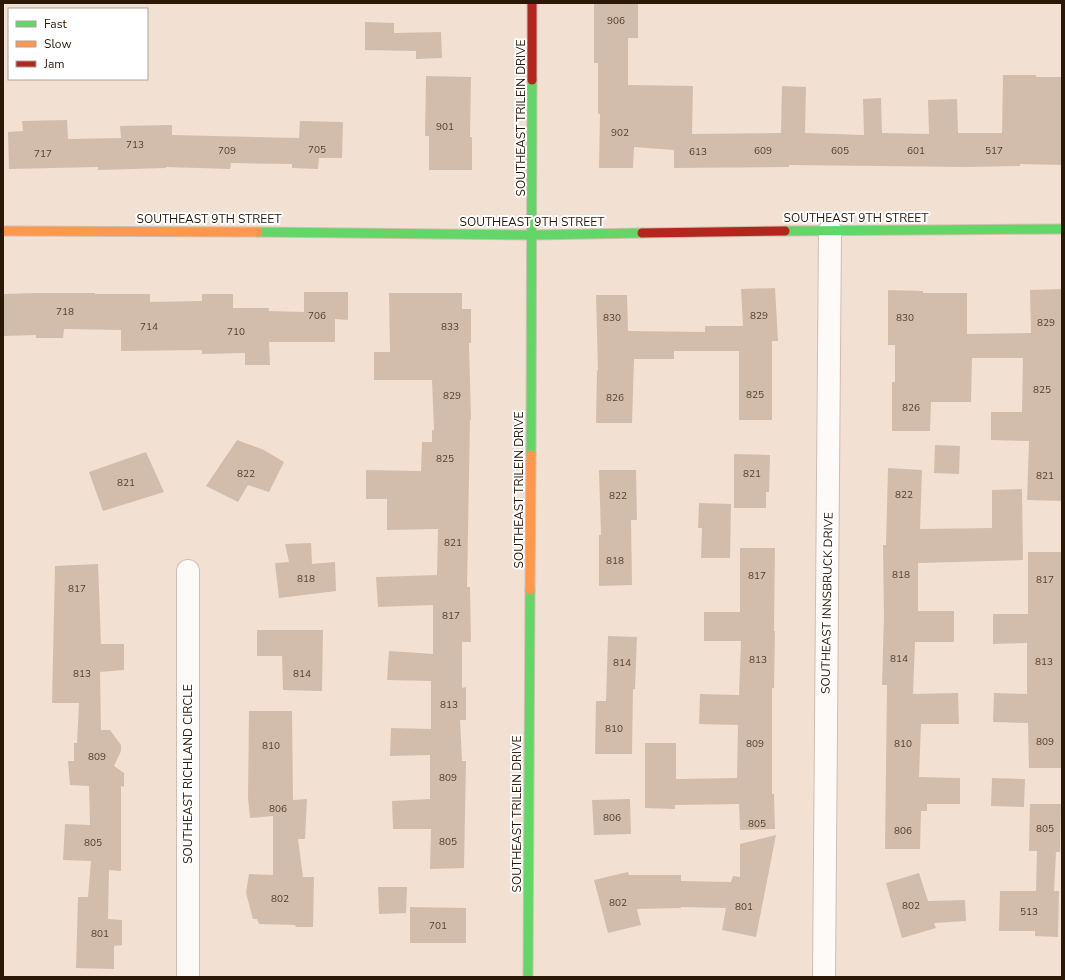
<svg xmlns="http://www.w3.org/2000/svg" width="1065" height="980" viewBox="0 0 1065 980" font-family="'Nunito Sans',sans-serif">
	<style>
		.building { fill: #d2bdad }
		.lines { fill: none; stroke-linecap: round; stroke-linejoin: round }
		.street-casing { stroke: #d0beb0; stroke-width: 24 }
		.fast-casing { stroke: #d0beb0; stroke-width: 11 }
		.slow-casing { stroke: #d0beb0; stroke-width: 11 }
		.jam-casing { stroke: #d0beb0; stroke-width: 11 }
		.street { stroke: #fdfaf8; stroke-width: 22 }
		.fast { stroke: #63d668; stroke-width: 9 }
		.slow { stroke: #ff974d; stroke-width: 9 }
		.jam { stroke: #b3261e; stroke-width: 9 }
		.labels { text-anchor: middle; stroke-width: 4; stroke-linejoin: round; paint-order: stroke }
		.number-label { font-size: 10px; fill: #554130 }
		.street-label { font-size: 12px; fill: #2b1807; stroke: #fff }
	</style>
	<rect width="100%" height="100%" fill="#f2e0d2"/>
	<g class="building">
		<polygon points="594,3 638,3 638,38 628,38 628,85 693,86 692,134 781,133 782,86 806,87 805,133 864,135 863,99 881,98 882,133 929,134 928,100 957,99 958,133 1002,133 1003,75 1036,75 1036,77 1062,77 1062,165 1020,164 1020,166 966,167 789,165 789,167 674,168 674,150 634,147 633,168 599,168 600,114 598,114 598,63 594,63"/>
		<polygon points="365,22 394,23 394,33 441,32 442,58 416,59 416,51 365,50"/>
		<polygon points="426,76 471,77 470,137 472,137 472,170 429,170 429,136 425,136"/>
		<polygon points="67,120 68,139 121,138 120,126 172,125 172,135 299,138 300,121 343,122 342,158 319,158 318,169 292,168 292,164 231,163 230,169 166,167 166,168 98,170 98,167 9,169 8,132 23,131 22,121"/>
		<polygon points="775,288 778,341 772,341 772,420 739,420 739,351 674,351 674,359 634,359 632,423 596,423 597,370 598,370 596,295 627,295 628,331 705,332 705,326 743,326 741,289"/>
		<polygon points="1062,289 1062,501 1027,500 1029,441 991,440 991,412 1022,412 1023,358 972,358 971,402 931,402 930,431 892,431 892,382 895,382 895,345 888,345 888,290 923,291 923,293 967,293 967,334 1031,333 1030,290"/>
		<polygon points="304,292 348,292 348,320 335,319 335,342 269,342 270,365 245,365 245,353 202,354 202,350 121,351 121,330 64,329 63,338 36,338 36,335 3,336 3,294 36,293 95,293 95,294 150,294 150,302 202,301 202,294 233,294 233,308 269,308 269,311 304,312"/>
		<polygon points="389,293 462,293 462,309 471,309 471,343 469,343 471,420 470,420 467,587 470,587 471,642 462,642 462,688 466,687 466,720 460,720 462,761 466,761 464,868 430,869 431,829 393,829 392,801 430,799 430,755 390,756 391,728 431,729 431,681 387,680 389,651 433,654 433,605 378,607 376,577 437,575 438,529 387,530 387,499 366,499 366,470 421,471 422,442 432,442 432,430 434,430 432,380 374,380 374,352 390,352"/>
		<polygon points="237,440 264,450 284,462 269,492 248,485 238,502 206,486"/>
		<polygon points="935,445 960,446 959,474 934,473"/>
		<polygon points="146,452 164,492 103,511 89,472"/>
		<polygon points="734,454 770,455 769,492 766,492 766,508 734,508"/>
		<polygon points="888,468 922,470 920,529 992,528 992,490 1022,489 1023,560 918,563 918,611 954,611 954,642 915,642 913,694 958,693 959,724 921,724 919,777 960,778 960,804 927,804 927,811 921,811 920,849 885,849 887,685 882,685 884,616 883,545 886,545"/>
		<polygon points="599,470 636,470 637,520 631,520 632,585 599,586 599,535 601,535"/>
		<polygon points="699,503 731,504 730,558 701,558 702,528 698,528"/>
		<polygon points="311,543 312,564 335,562 336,591 279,598 275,563 289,562 285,544"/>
		<polygon points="740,548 775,548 774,631 775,631 774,688 772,688 772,794 774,794 775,829 740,830 739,804 675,805 675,809 645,808 645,743 676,743 676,779 737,778 738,725 699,724 700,694 739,695 741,641 704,641 704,612 740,612"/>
		<polygon points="1028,552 1062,552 1061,713 1062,713 1062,768 1029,768 1028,723 993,722 994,693 1027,694 1027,643 993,644 993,614 1028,614"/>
		<polygon points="98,564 101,644 124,644 124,670 100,672 101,730 110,730 121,745 121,751 114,766 124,773 124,787 121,786 121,871 109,870 108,919 122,920 122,945 114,946 114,969 76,968 78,897 88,897 91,861 63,860 65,824 90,825 89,786 70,785 68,761 74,761 74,743 77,743 79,703 52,703 55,566"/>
		<polygon points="257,630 323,630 322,691 283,690 282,656 257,656"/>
		<polygon points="608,636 637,637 635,689 633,689 632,754 595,754 596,701 606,701"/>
		<polygon points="249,711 292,711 293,800 307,799 305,839 298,839 303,877 314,877 313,927 296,927 295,925 259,924 257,919 253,919 246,893 249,874 273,875 273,816 250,818 248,798"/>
		<polygon points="992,778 1025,779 1024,807 991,806"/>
		<polygon points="630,799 631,834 594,835 592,800"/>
		<polygon points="1030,804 1061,804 1060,852 1056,852 1054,891 1059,891 1058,937 1035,936 1035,931 999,931 1000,891 1036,891 1037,851 1029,851"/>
		<polygon points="776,835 756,937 722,930 726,908 681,907 681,908 637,909 641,925 608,933 594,880 628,872 629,875 681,875 681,881 731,882 733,876 740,877 740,844"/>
		<polygon points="919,873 928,901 965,900 966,921 934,923 936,928 902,938 886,883"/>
		<polygon points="378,887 407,887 406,913 379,914"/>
		<polygon points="410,907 466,908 466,943 410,943"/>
	</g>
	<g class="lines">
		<defs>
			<g id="street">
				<polyline points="188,977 188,571"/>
				<polyline points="824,977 830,230"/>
			</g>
			<g id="fast">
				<polyline points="785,231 1062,229"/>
				<polyline points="258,232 533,235 642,233"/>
				<polyline points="531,455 532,80"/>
				<polyline points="528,977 530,590"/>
			</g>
			<g id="slow">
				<polyline points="3,231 258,232"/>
				<polyline points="530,590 531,455"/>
			</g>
			<g id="jam">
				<polyline points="532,3 532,80"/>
				<polyline points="642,233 785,231"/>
			</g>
		</defs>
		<use href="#street" class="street-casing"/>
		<use href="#fast" class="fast-casing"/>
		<use href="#slow" class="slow-casing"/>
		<use href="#jam" class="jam-casing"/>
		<use href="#street" class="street"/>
		<use href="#fast" class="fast"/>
		<use href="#slow" class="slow"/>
		<use href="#jam" class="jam"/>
	</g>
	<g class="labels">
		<g class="number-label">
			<text x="616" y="24">906</text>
			<text x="445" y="130">901</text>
			<text x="620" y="136">902</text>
			<text x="135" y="148">713</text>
			<text x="317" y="153">705</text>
			<text x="227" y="154">709</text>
			<text x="763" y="154">609</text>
			<text x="840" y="154">605</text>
			<text x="916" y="154">601</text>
			<text x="994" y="154">517</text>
			<text x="698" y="155">613</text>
			<text x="43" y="157">717</text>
			<text x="65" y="315">718</text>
			<text x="317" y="319">706</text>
			<text x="759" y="319">829</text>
			<text x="612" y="321">830</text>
			<text x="905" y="321">830</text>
			<text x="1046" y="326">829</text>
			<text x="149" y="330">714</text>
			<text x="450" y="330">833</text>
			<text x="236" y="335">710</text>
			<text x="1042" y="393">825</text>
			<text x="755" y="398">825</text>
			<text x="452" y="399">829</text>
			<text x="615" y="401">826</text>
			<text x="911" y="411">826</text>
			<text x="445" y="462">825</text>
			<text x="246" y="477">822</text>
			<text x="752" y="477">821</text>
			<text x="1045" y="479">821</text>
			<text x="126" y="486">821</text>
			<text x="904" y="498">822</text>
			<text x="618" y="499">822</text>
			<text x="453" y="546">821</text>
			<text x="615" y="564">818</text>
			<text x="901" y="578">818</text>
			<text x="757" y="579">817</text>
			<text x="306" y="582">818</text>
			<text x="1045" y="583">817</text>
			<text x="77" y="592">817</text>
			<text x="451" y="619">817</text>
			<text x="899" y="662">814</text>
			<text x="758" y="663">813</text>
			<text x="1044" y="665">813</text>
			<text x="622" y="666">814</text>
			<text x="82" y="677">813</text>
			<text x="302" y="677">814</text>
			<text x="449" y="708">813</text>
			<text x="614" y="732">810</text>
			<text x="1045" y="745">809</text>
			<text x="755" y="747">809</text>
			<text x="903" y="747">810</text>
			<text x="271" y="749">810</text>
			<text x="97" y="760">809</text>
			<text x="448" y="781">809</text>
			<text x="278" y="812">806</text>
			<text x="612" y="821">806</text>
			<text x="757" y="827">805</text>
			<text x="1045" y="832">805</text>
			<text x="903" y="834">806</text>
			<text x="448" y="845">805</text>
			<text x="93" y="846">805</text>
			<text x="280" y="902">802</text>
			<text x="618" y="906">802</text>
			<text x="911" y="909">802</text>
			<text x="744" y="910">801</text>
			<text x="1029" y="915">513</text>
			<text x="438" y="929">701</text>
			<text x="100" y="937">801</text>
		</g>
		<g class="street-label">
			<text transform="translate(521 118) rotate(-90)" y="4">SOUTHEAST TRILEIN DRIVE</text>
			<text x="856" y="222">SOUTHEAST 9TH STREET</text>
			<text x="209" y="223">SOUTHEAST 9TH STREET</text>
			<text x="532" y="226">SOUTHEAST 9TH STREET</text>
			<text transform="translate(519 490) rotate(-90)" y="4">SOUTHEAST TRILEIN DRIVE</text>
			<text transform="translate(827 603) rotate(-89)" y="4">SOUTHEAST INNSBRUCK DRIVE</text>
			<text transform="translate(188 774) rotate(-90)" y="4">SOUTHEAST RICHLAND CIRCLE</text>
			<text transform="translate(517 814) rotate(-90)" y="4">SOUTHEAST TRILEIN DRIVE</text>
		</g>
	</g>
	<rect width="1065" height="980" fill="none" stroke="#2b1807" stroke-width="8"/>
	<rect x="8" y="8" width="140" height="72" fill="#ffffff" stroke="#aaa39c"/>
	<rect x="16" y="21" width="20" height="6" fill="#63d668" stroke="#aaa39c"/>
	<text x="44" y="28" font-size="12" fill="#2b1807">Fast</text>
	<rect x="16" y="41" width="20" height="6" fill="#ff974d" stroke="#aaa39c"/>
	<text x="44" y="48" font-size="12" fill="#2b1807">Slow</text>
	<rect x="16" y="61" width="20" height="6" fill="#b3261e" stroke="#aaa39c"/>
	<text x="44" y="68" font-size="12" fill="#2b1807">Jam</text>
</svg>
